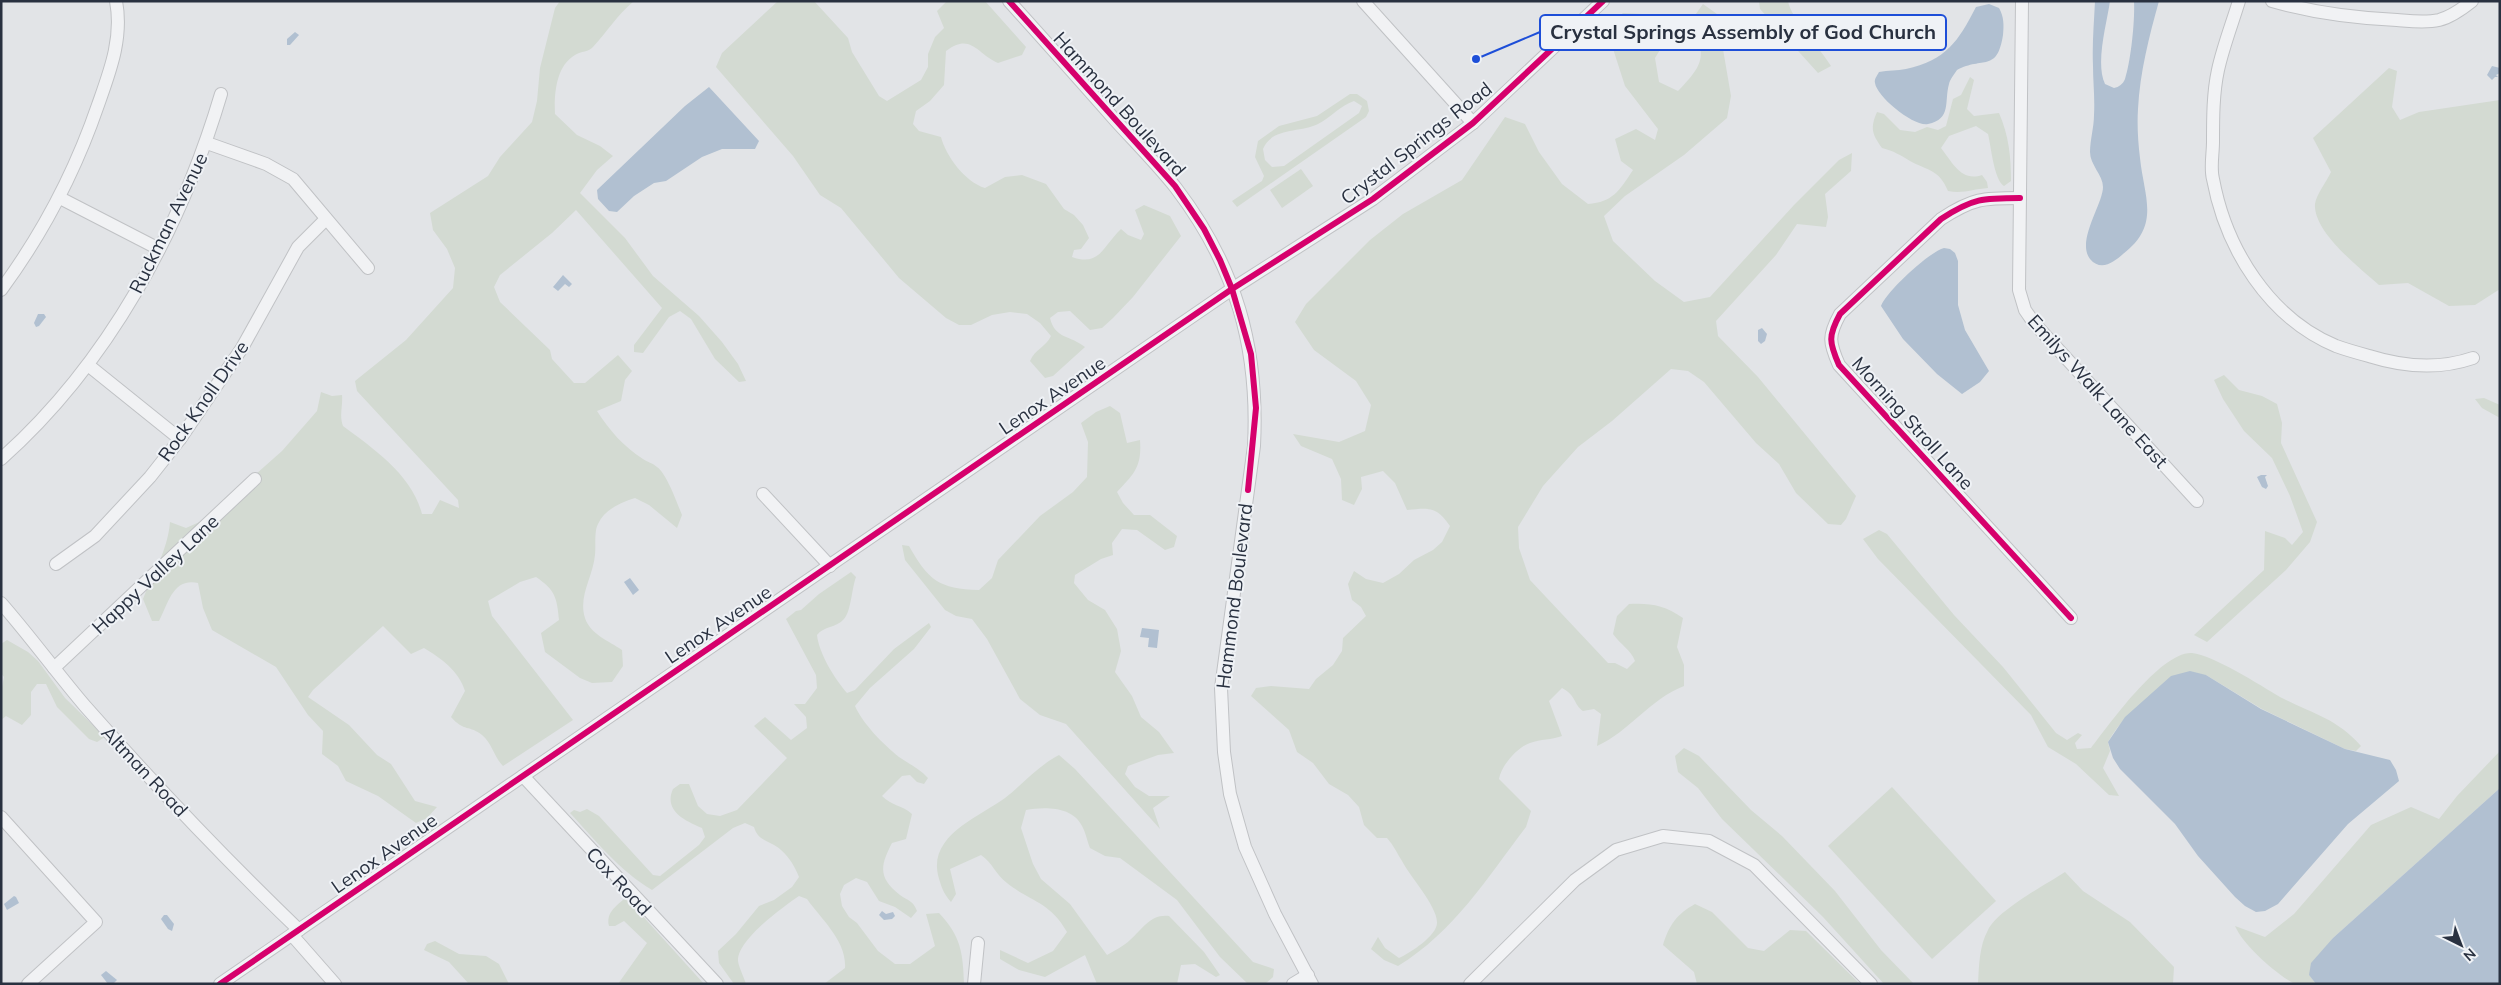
<svg xmlns="http://www.w3.org/2000/svg" width="2501" height="985" viewBox="0 0 2501 985" font-family="Mulish,sans-serif">
	<style>
		.green { fill: #d3dad2; fill-rule: evenodd }
		.water { fill: #b1c0d1 }
		.lines { fill: none; stroke-linecap: round; stroke-linejoin: round }
		.minor-casing { stroke: #c0c2c5; stroke-width: 14 }
		.minor { stroke: #f1f2f4; stroke-width: 12 }
		.cycleway-casing { stroke: #eff2f6; stroke-width: 9 }
		.cycleway { stroke: #d6006c; stroke-width: 6 }
		.labels { text-anchor: middle; stroke-width: 4; stroke-linejoin: round; paint-order: stroke }
		.street-label { font-size: 19px; fill: #293140; stroke: #eff2f6 }
		.leader { fill: none; stroke: #1d4ed8; stroke-width: 2 }
		.callout-dot { fill: #1d4ed8; stroke: #eff2f6; stroke-width: 2 }
		.callout { fill: #eff2f6; stroke: #1d4ed8; stroke-width: 2 }
		.callout-label { font-size: 20px; text-anchor: middle; font-weight: bold; fill: #293140 }
	</style>
	<rect width="100%" height="100%" fill="#e2e4e7"/>
	<g class="green">
		<path d="M 560,1 L 634,1 C 617,15 607,32 593,47 C 589,52 581,51 575,55 C 556,66 554,94 555,114 L 577,135 L 600,146 L 613,156 L 597,170 L 580,193 L 625,238 L 653,276 L 699,316 L 722,342 L 738,364 L 746,381 L 739,382 L 715,359 L 691,319 L 680,311 L 669,317 L 643,353 L 634,352 L 634,345 L 662,308 L 576,210 L 552,233 L 500,275 L 494,287 L 500,302 L 550,350 L 552,359 L 574,383 L 585,383 L 618,355 L 632,371 L 625,380 L 621,401 L 597,411 C 609,430 624,447 643,459 C 647,462 653,463 657,467 C 667,474 677,503 682,515 L 677,528 L 649,505 L 635,498 C 620,503 605,509 598,524 C 594,531 596,546 595,555 C 593,577 578,596 585,618 C 590,634 609,641 622,650 L 623,666 L 612,682 L 592,683 L 580,678 L 545,652 L 541,633 L 559,620 C 557,597 555,590 536,577 L 520,582 L 488,601 L 492,616 L 573,720 L 503,766 C 494,757 492,743 482,735 C 470,725 464,732 451,717 L 465,691 C 459,671 441,658 424,648 L 411,654 L 383,626 L 313,690 L 308,697 L 349,725 L 377,755 L 391,764 L 415,801 L 437,807 L 427,818 L 416,823 L 378,796 L 346,781 L 338,766 L 322,754 L 323,731 L 308,715 L 276,667 L 212,630 L 203,608 L 198,583 C 173,578 169,602 159,621 L 152,621 L 143,599 C 153,574 168,549 170,522 L 186,528 L 204,520 L 282,451 L 317,411 L 321,392 L 332,396 L 342,395 C 343,407 339,415 343,426 C 374,449 412,475 422,514 L 432,514 L 440,500 L 459,508 L 458,500 L 357,391 L 355,381 L 406,340 L 453,288 L 455,268 L 447,249 L 433,230 L 430,213 L 488,176 L 500,157 L 532,122 L 537,101 L 540,68 L 555,8 Z"/>
		<path d="M 778,1 L 814,1 L 848,38 L 852,52 L 879,96 L 887,101 L 921,80 L 928,67 L 928,54 L 935,37 L 944,28 L 937,11 L 947,1 L 985,1 L 1026,47 L 1022,55 L 998,63 C 977,54 971,32 946,51 L 944,85 L 930,101 L 916,111 L 913,124 L 919,131 L 941,137 C 946,156 965,182 985,188 L 1005,177 L 1022,175 L 1046,184 L 1064,209 L 1074,215 L 1083,225 L 1089,238 L 1081,249 L 1074,250 L 1072,257 C 1100,267 1103,246 1121,229 L 1128,235 L 1141,240 L 1144,234 L 1135,210 L 1144,205 L 1170,216 L 1181,236 L 1133,297 L 1113,318 L 1102,328 L 1090,330 L 1070,311 L 1058,312 L 1050,318 C 1055,339 1070,335 1085,347 L 1053,376 L 1045,378 L 1030,361 C 1035,349 1046,347 1051,336 L 1040,323 L 1027,314 L 1010,312 L 992,315 L 971,325 L 959,325 L 946,318 L 899,278 L 841,208 L 820,195 L 793,156 L 716,67 L 722,53 Z"/>
		<path d="M 1759,1 L 1788,1 C 1791,19 1820,48 1831,66 L 1818,73 L 1760,9 Z"/>
		<path d="M 1703,4 L 1717,14 L 1731,96 L 1727,118 L 1684,155 L 1625,196 L 1604,216 L 1613,241 L 1655,281 L 1684,302 L 1710,297 L 1794,205 L 1839,160 L 1852,153 L 1851,171 L 1825,194 L 1828,217 L 1826,227 L 1797,224 L 1776,255 L 1716,321 L 1718,336 L 1758,377 L 1856,496 L 1846,519 L 1841,525 L 1828,524 L 1796,493 L 1779,464 L 1756,443 L 1704,382 L 1688,371 L 1671,369 L 1612,421 L 1578,447 L 1543,486 L 1518,527 L 1519,548 L 1530,580 L 1608,663 L 1615,663 L 1627,669 L 1635,661 C 1631,650 1620,644 1613,634 L 1617,616 L 1629,604 C 1651,603 1664,605 1683,618 L 1677,647 L 1684,665 L 1684,686 C 1650,699 1630,731 1597,746 L 1601,714 L 1594,709 L 1583,711 C 1573,704 1577,696 1562,688 L 1549,701 L 1562,736 C 1551,740 1541,739 1530,743 C 1517,747 1501,766 1499,779 L 1531,811 L 1526,827 C 1487,878 1454,932 1398,966 L 1384,960 L 1371,949 L 1378,937 L 1385,948 L 1399,958 C 1410,953 1438,935 1437,922 C 1437,906 1409,875 1402,861 C 1397,853 1394,846 1387,838 L 1377,838 L 1364,825 L 1359,807 L 1348,795 L 1329,784 L 1313,763 L 1297,752 L 1289,730 L 1251,696 L 1256,688 L 1271,686 L 1309,689 L 1316,679 L 1333,665 L 1342,651 L 1343,638 L 1366,616 L 1361,607 L 1352,600 L 1348,584 L 1354,571 L 1366,579 L 1383,583 L 1399,574 L 1414,560 L 1433,550 L 1442,542 L 1450,526 C 1436,506 1429,508 1407,510 L 1395,483 L 1383,471 L 1361,477 L 1362,489 L 1354,505 L 1342,500 L 1341,479 L 1332,459 L 1301,446 L 1293,434 L 1339,442 L 1365,431 L 1371,405 L 1356,381 L 1314,350 L 1295,322 L 1306,304 L 1370,240 L 1403,214 L 1462,180 L 1505,117 L 1525,124 L 1539,152 L 1562,184 L 1588,204 C 1613,202 1619,191 1633,170 L 1621,161 L 1615,139 L 1636,129 L 1655,140 L 1658,129 L 1625,86 L 1606,27 L 1623,13 L 1643,14 L 1663,22 L 1666,40 L 1655,58 L 1659,82 L 1678,91 C 1707,61 1704,57 1693,18 Z"/>
		<path d="M 2389,68 L 2397,71 L 2392,107 L 2400,120 L 2419,112 L 2500,100 L 2500,289 L 2475,305 L 2449,306 L 2408,283 L 2379,285 C 2360,268 2313,232 2315,204 C 2316,195 2327,181 2331,172 L 2313,138 Z"/>
		<path d="M 1970,77 L 1974,80 L 1967,109 L 1974,116 L 1999,113 C 2009,136 2011,157 2011,181 L 2004,186 C 1994,180 1991,146 1988,134 L 1976,126 L 1949,136 L 1941,148 C 1953,163 1961,182 1982,175 L 1987,182 L 1988,188 C 1973,189 1963,194 1948,191 C 1939,169 1928,171 1910,161 C 1900,155 1894,151 1882,148 C 1872,134 1870,128 1877,112 L 1884,114 L 1900,130 L 1915,132 L 1927,127 L 1938,130 L 1946,126 L 1953,99 L 1961,95 Z"/>
		<path d="M 1350,94 L 1357,94 L 1367,101 L 1369,111 L 1366,117 L 1237,207 L 1232,201 L 1262,181 L 1264,176 L 1255,157 L 1258,141 L 1279,126 L 1317,116 ZM 1354,101 L 1362,106 L 1359,113 L 1284,166 L 1272,167 L 1265,160 L 1263,149 C 1272,127 1300,133 1318,124 C 1330,118 1341,105 1354,101 Z"/>
		<polygon points="1301,169 1313,186 1282,208 1270,190"/>
		<polygon points="2224,375 2239,390 2262,396 2277,404 2282,423 2281,443 2317,522 2310,542 2286,570 2207,642 2194,635 2264,570 2265,531 2285,538 2292,545 2303,532 2290,496 2272,458 2244,431 2223,399 2214,380"/>
		<polygon points="2484,398 2500,405 2500,418 2482,408 2475,399"/>
		<path d="M 1110,406 L 1120,413 L 1127,443 L 1140,440 C 1142,467 1134,474 1117,492 L 1123,503 L 1134,515 L 1150,515 L 1177,536 L 1174,547 L 1165,550 L 1137,530 L 1122,529 L 1112,543 L 1113,555 L 1101,559 L 1075,575 L 1074,583 L 1088,600 L 1105,610 L 1117,629 L 1121,651 L 1115,672 L 1132,696 L 1141,717 L 1159,732 L 1174,753 L 1158,755 L 1128,766 L 1125,774 L 1135,787 L 1149,796 L 1170,796 L 1153,808 L 1160,829 L 1066,724 L 1040,715 L 1020,699 L 987,639 L 972,619 L 956,616 L 945,610 L 905,560 L 902,545 L 909,546 C 928,580 939,589 979,590 L 992,578 L 998,560 L 1040,516 L 1073,492 L 1087,477 L 1088,442 L 1081,423 L 1096,412 Z"/>
		<path d="M 1879,530 L 1887,534 L 1954,615 L 2003,667 L 2056,733 L 2067,740 L 2078,733 L 2082,735 L 2075,743 L 2077,749 L 2091,748 C 2108,726 2161,651 2192,653 C 2213,655 2260,685 2280,697 C 2312,714 2335,717 2361,746 L 2356,751 L 2345,749 L 2262,709 L 2206,675 C 2165,693 2131,701 2108,742 L 2110,751 L 2103,768 L 2119,796 L 2109,795 L 2076,764 L 2048,747 L 2031,715 L 1878,559 L 1863,539 Z"/>
		<path d="M 851,572 L 856,577 C 852,587 851,612 844,619 C 836,628 824,626 817,635 C 819,654 835,679 847,693 L 855,690 L 894,649 L 929,623 L 931,627 L 914,649 L 870,688 L 855,706 C 863,724 883,744 899,757 C 909,764 920,769 928,778 L 924,784 L 917,782 L 910,775 L 902,776 L 882,796 C 892,806 902,805 912,814 L 906,839 L 892,843 C 880,866 878,878 900,895 C 908,901 913,900 917,911 L 911,918 L 895,907 L 879,901 L 867,882 L 856,878 L 844,885 L 840,894 L 842,906 L 849,917 L 857,923 L 878,951 L 895,964 L 910,964 L 935,946 L 926,914 L 939,913 C 961,936 963,953 964,984 L 824,984 L 845,968 C 847,941 821,919 807,899 L 799,896 C 783,907 737,940 738,961 C 739,968 744,977 746,984 L 734,984 L 719,963 L 718,951 L 736,934 L 759,906 L 774,900 L 792,887 L 799,877 C 795,867 790,858 781,850 C 772,841 758,842 754,827 L 745,823 L 733,828 L 652,890 C 620,871 595,840 570,813 L 574,810 L 580,812 L 587,809 L 599,816 L 653,875 L 660,876 L 699,845 L 705,837 L 702,828 C 686,821 663,811 673,789 L 680,784 L 689,784 L 698,806 L 707,814 L 720,816 L 737,810 L 787,758 L 754,726 L 765,717 L 791,740 L 807,728 L 806,717 L 794,704 L 805,704 L 817,688 L 816,675 L 786,619 L 796,611 L 801,610 L 819,594 Z"/>
		<polygon points="7,640 28,652 38,661 65,698 105,737 97,742 89,739 57,707 46,684 37,684 31,692 31,715 22,725 6,716 1,720 1,692 4,677 1,673 1,644"/>
		<polygon points="1684,748 1699,756 1751,810 1782,836 1835,891 1881,950 1914,984 1884,984 1823,917 1722,819 1698,788 1678,772 1675,756"/>
		<path d="M 2500,751 L 2500,788 L 2333,938 L 2309,975 L 2316,984 C 2310,984 2298,985 2293,983 C 2275,973 2243,945 2235,926 L 2265,937 L 2294,914 L 2371,825 L 2411,807 L 2439,819 L 2457,796 Z"/>
		<path d="M 1059,755 L 1075,769 L 1253,962 L 1274,969 L 1273,977 L 1265,984 L 1248,984 L 1220,957 L 1177,900 L 1120,858 L 1105,856 L 1090,848 C 1087,841 1086,833 1082,826 C 1072,806 1044,807 1026,810 L 1021,828 L 1033,864 L 1041,879 L 1070,904 L 1107,955 C 1114,951 1124,946 1130,940 C 1143,929 1150,914 1169,916 L 1204,952 L 1220,975 L 1216,977 L 1195,964 L 1181,965 L 1177,984 L 1097,984 L 1085,955 L 1045,977 L 1019,970 L 1000,959 L 1000,950 L 1028,963 L 1053,951 L 1067,932 C 1049,901 1032,903 1007,883 C 996,875 992,862 981,855 L 950,869 L 956,894 L 951,902 C 943,893 941,886 938,875 C 929,835 979,817 1005,798 C 1023,784 1039,765 1059,755 Z"/>
		<polygon points="1892,787 1996,901 1932,959 1828,846"/>
		<path d="M 2065,872 L 2083,891 L 2130,922 L 2174,967 L 2173,984 L 1978,984 C 1979,967 1979,946 1988,930 C 1998,910 2045,885 2065,872 Z"/>
		<path d="M 624,899 L 630,902 L 704,984 L 618,984 L 647,943 L 624,921 L 615,926 L 609,926 C 606,913 615,907 624,899 Z"/>
		<path d="M 1695,904 L 1712,912 L 1748,948 L 1764,951 L 1790,930 L 1806,931 L 1860,984 L 1697,984 L 1694,972 L 1663,945 C 1669,925 1677,914 1695,904 Z"/>
		<polygon points="435,941 459,954 486,956 499,964 509,984 469,984 449,962 424,950 427,944"/>
	</g>
	<g class="water">
		<path d="M 2095,1 L 2110,1 C 2107,23 2095,63 2105,84 L 2114,88 C 2119,87 2123,84 2125,79 C 2131,60 2135,21 2134,1 L 2159,1 C 2149,37 2140,72 2138,109 C 2137,125 2138,142 2140,158 C 2144,197 2161,225 2123,254 C 2114,262 2101,272 2090,259 C 2076,241 2103,204 2103,187 C 2103,175 2090,165 2090,152 C 2090,140 2094,127 2094,115 C 2095,98 2093,82 2093,66 C 2092,44 2094,23 2095,1 Z"/>
		<path d="M 1989,4 L 1999,8 C 2004,17 2004,25 2003,35 C 1997,73 1983,56 1957,70 C 1954,75 1950,79 1949,84 C 1944,101 1952,119 1928,124 C 1914,127 1877,97 1875,83 C 1874,79 1877,76 1879,72 C 1888,70 1897,71 1906,69 C 1946,60 1958,42 1976,7 Z"/>
		<polygon points="295,32 299,35 290,45 287,45 287,39"/>
		<polygon points="2492,66 2500,68 2500,73 2496,75 2498,77 2495,77 2492,80 2487,75"/>
		<polygon points="709,87 759,141 755,149 722,149 702,157 666,181 654,183 634,196 617,212 609,211 598,199 597,190 685,106"/>
		<path d="M 1944,248 L 1950,249 L 1955,253 L 1958,261 L 1958,305 L 1965,330 L 1989,371 L 1980,382 L 1962,394 L 1937,374 L 1903,339 L 1881,306 C 1887,291 1929,252 1944,248 Z"/>
		<polygon points="563,275 572,284 569,287 565,284 558,291 553,287"/>
		<polygon points="38,314 44,314 46,317 39,326 36,327 34,323"/>
		<polygon points="1762,328 1767,334 1765,341 1761,344 1758,341 1758,330"/>
		<polygon points="2261,475 2267,475 2265,477 2268,486 2266,489 2262,487 2257,477"/>
		<polygon points="630,578 639,590 633,595 624,582"/>
		<polygon points="1142,628 1159,630 1157,648 1148,647 1149,638 1140,637"/>
		<polygon points="2190,671 2206,675 2261,709 2345,749 2390,760 2396,770 2399,781 2348,824 2278,904 2265,911 2256,912 2245,906 2235,897 2198,856 2175,824 2120,769 2113,758 2108,742 2125,717 2171,676"/>
		<polygon points="2500,788 2500,984 2316,984 2309,975 2311,963 2333,938"/>
		<polygon points="14,896 16,897 19,903 7,910 4,904"/>
		<polygon points="882,911 886,914 893,912 895,916 892,919 884,920 879,915"/>
		<polygon points="164,915 167,915 174,924 172,931 168,929 161,919"/>
		<polygon points="106,971 117,980 113,984 108,984 101,975"/>
	</g>
	<g class="lines">
		<defs>
			<g id="minor">
				<path d="M 1009,1 C 1045,41 1080,80 1115,120 C 1135,142 1157,164 1176,188 C 1236,267 1259,347 1254,446 L 1221,688 L 1224,752 L 1230,794 L 1245,847 L 1275,914 L 1312,984"/>
				<polyline points="1363,1 1473,123"/>
				<polyline points="2022,1 2019,290 2025,310 2034,323 2197,501"/>
				<path d="M 2239,1 C 2232,24 2223,47 2218,70 C 2213,93 2213,118 2213,142 C 2213,154 2210,168 2213,179 C 2226,249 2269,318 2336,346 C 2347,350 2358,353 2369,356 C 2404,367 2438,370 2473,358"/>
				<path d="M 2272,1 C 2314,13 2354,18 2397,20 C 2410,21 2425,23 2439,20 C 2451,17 2462,9 2472,1"/>
				<polyline points="207,143 266,164 293,179 368,268"/>
				<polyline points="60,198 159,249"/>
				<path d="M 2020,198 C 1983,198 1973,198 1941,219 L 1840,314 C 1828,336 1829,342 1839,365 L 2071,618"/>
				<path d="M 1,290 C 43,233 75,172 98,105 C 110,71 123,38 116,1"/>
				<polyline points="88,365 180,439"/>
				<path d="M 1,459 C 108,364 181,229 221,94"/>
				<polyline points="763,494 830,566"/>
				<polyline points="56,564 95,536 150,477 180,439 242,348 298,247 326,219"/>
				<path d="M 1,603 C 30,636 56,672 85,706 C 153,783 225,859 299,930"/>
				<polyline points="54,668 255,479"/>
				<polyline points="523,776 717,984"/>
				<polyline points="1,817 96,922 28,984"/>
				<polyline points="292,935 335,984"/>
				<polyline points="220,984 1232,289 1373,199 1473,123 1603,1"/>
				<polyline points="974,984 978,943"/>
				<polyline points="1293,984 1308,975"/>
				<polyline points="1470,984 1575,880 1616,850 1663,836 1709,841 1754,865 1871,984"/>
			</g>
		</defs>
		<use href="#minor" class="minor-casing"/>
		<use href="#minor" class="minor"/>
		<defs>
			<g id="cycleway">
				<polyline points="1009,1 1175,186 1204,229 1220,260 1232,289 1251,354 1256,408 1248,490"/>
				<path d="M 2020,198 C 1983,198 1973,198 1941,219 L 1840,314 C 1828,336 1829,342 1839,365 L 2071,618"/>
				<polyline points="220,984 1232,289 1373,199 1473,123 1603,1"/>
			</g>
		</defs>
		<use href="#cycleway" class="cycleway-casing"/>
		<use href="#cycleway" class="cycleway"/>
	</g>
	<g class="labels">
		<g class="street-label">
			<text transform="translate(1120 104) rotate(48)" y="7">Hammond Boulevard</text>
			<text transform="translate(1416 143) rotate(-38)" y="7">Crystal Springs Road</text>
			<text transform="translate(168 223) rotate(-64)" y="7">Ruckman Avenue</text>
			<text transform="translate(2098 391) rotate(48)" y="7">Emilys Walk Lane East</text>
			<text transform="translate(1052 395) rotate(-34)" y="7">Lenox Avenue</text>
			<text transform="translate(203 401) rotate(-55)" y="7">Rock Knoll Drive</text>
			<text transform="translate(1913 423) rotate(48)" y="7">Morning Stroll Lane</text>
			<text transform="translate(155 574) rotate(-43)" y="7">Happy Valley Lane</text>
			<text transform="translate(1234 596) rotate(-83)" y="7">Hammond Boulevard</text>
			<text transform="translate(718 624) rotate(-34)" y="7">Lenox Avenue</text>
			<text transform="translate(145 771) rotate(47)" y="7">Altman Road</text>
			<text transform="translate(384 853) rotate(-35)" y="7">Lenox Avenue</text>
			<text transform="translate(619 881) rotate(47)" y="7">Cox Road</text>
		</g>
	</g>
	<path class="leader" d="M1476 59L1540 32"/>
	<circle class="callout-dot" cx="1476" cy="59" r="5"/>
	<rect class="callout" x="1540" y="15" width="406" height="35" rx="5"/>
	<g class="callout-label">
		<text x="1743" y="39">Crystal Springs Assembly of God Church</text>
	</g>
	<rect width="2501" height="985" fill="none" stroke="#293140" stroke-width="5"/>
	<g transform="translate(2461 945) rotate(138)" stroke="#eff2f6" stroke-width="4" paint-order="stroke">
	<path d="M0-4L9 19L0 12L-9 19Z" fill="#293140"/>
	<text y="-8" font-size="14" font-weight="bold" text-anchor="middle" fill="#293140">N</text>
	</g>
</svg>
